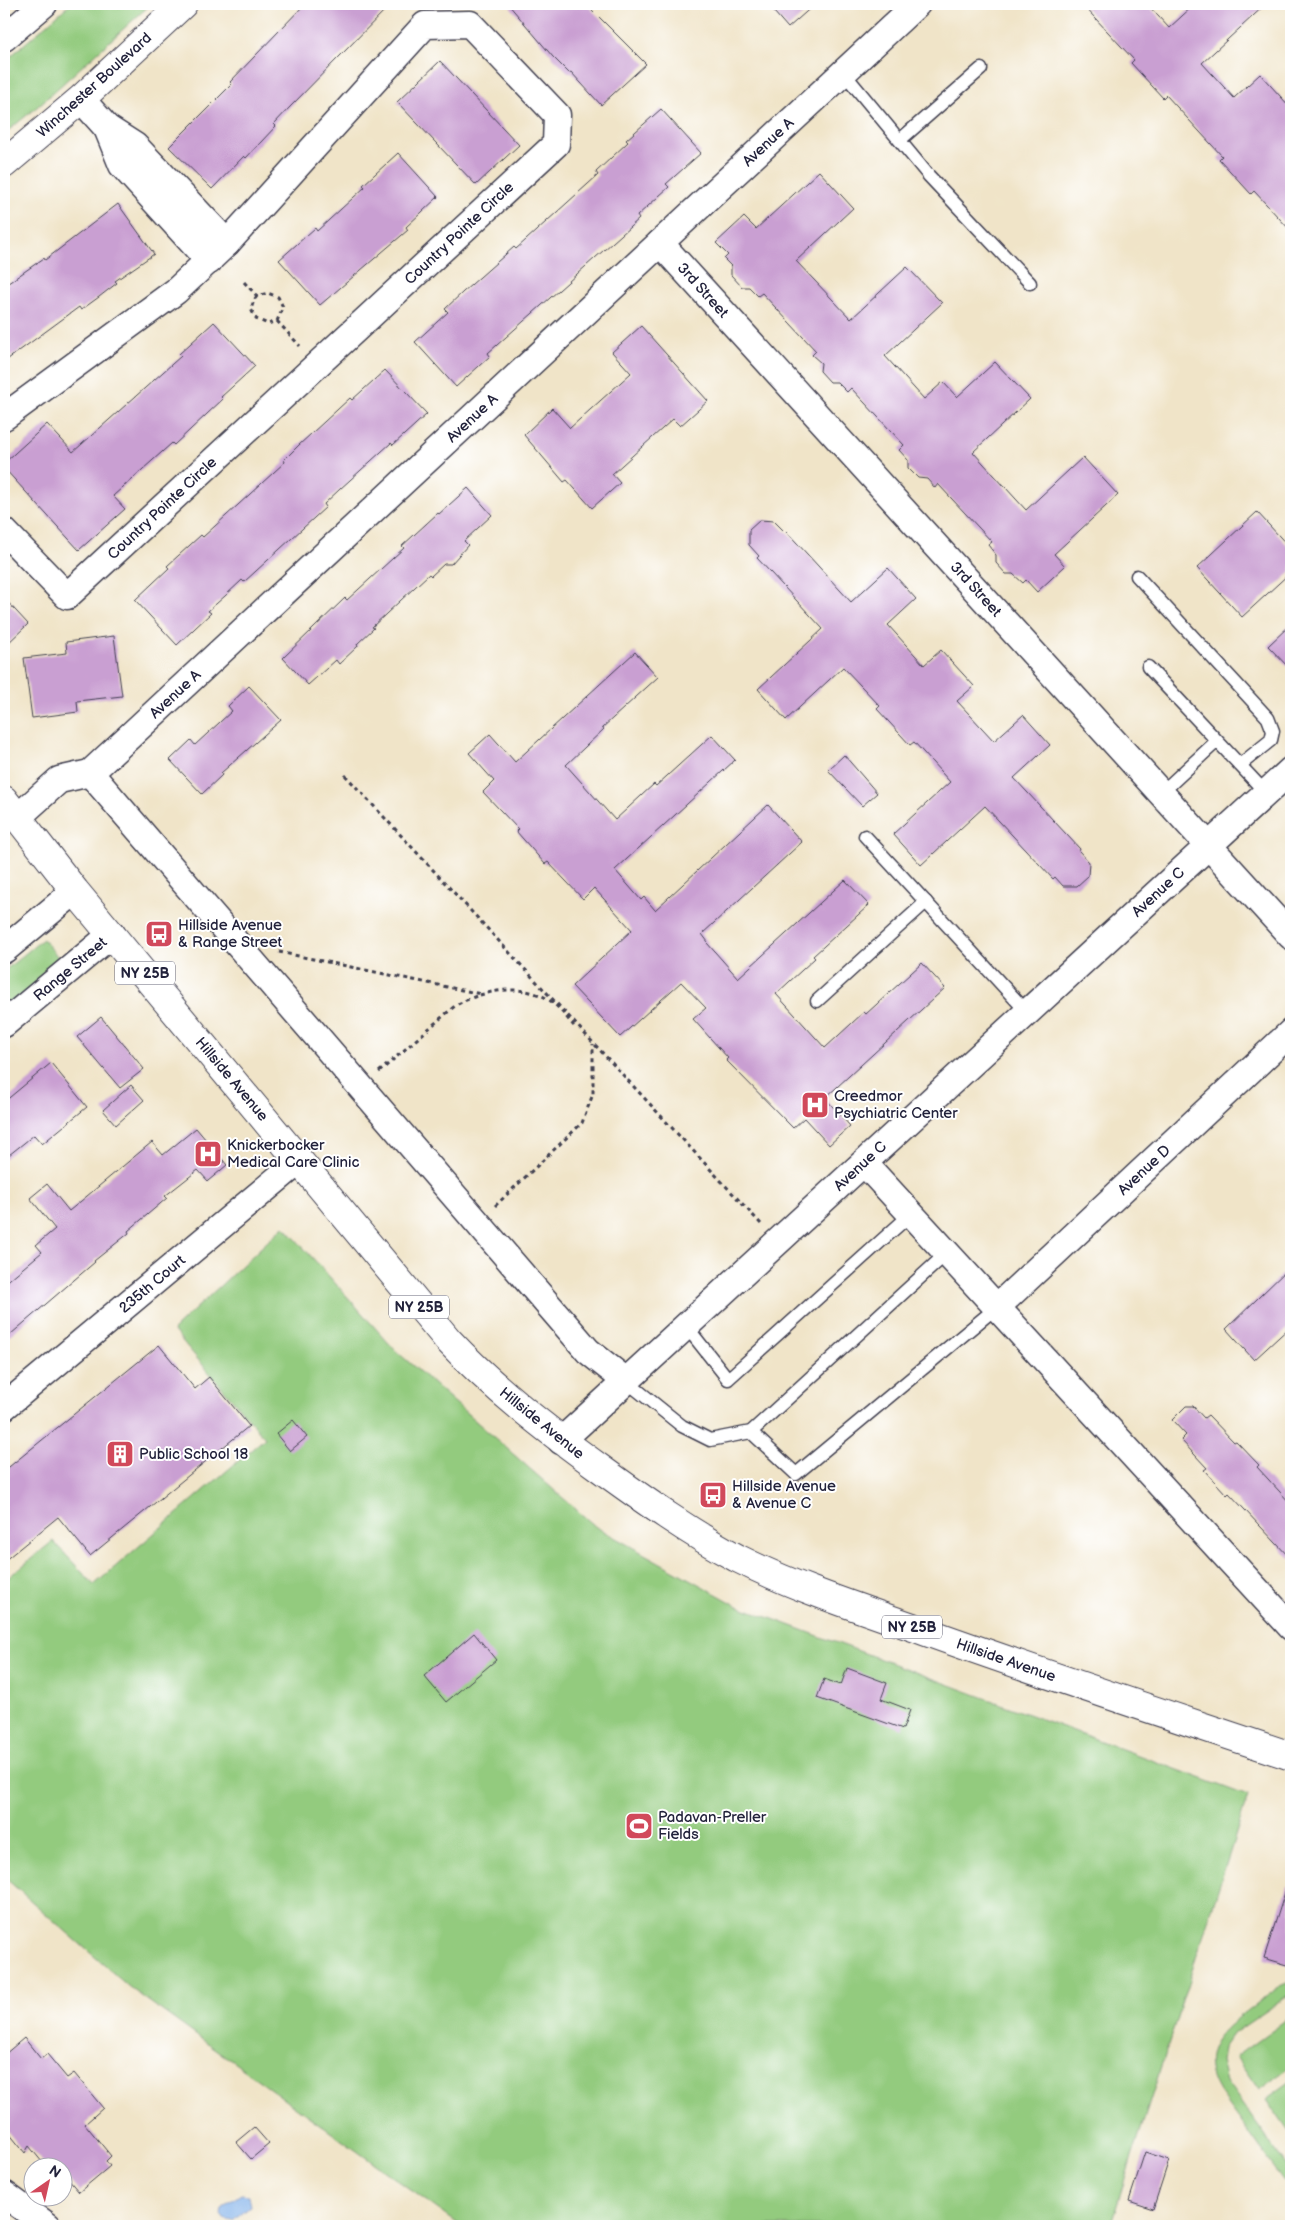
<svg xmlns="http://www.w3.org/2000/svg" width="1295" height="2230" viewBox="0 0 1295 2230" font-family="'Balsamiq Sans',sans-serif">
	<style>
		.green { fill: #93cb7e; stroke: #5a765c }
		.water { fill: #7cade8; stroke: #4f6892 }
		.building { fill: #c99fd2 }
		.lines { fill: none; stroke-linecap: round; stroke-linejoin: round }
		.service-casing { stroke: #413f50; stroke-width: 15 }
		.minor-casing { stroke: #413f50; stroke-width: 29 }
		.secondary-casing { stroke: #413f50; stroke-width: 30 }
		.primary-casing { stroke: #413f50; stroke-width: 30 }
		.path { stroke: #413f50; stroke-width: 3; stroke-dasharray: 4 4; stroke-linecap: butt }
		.service { stroke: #fff; stroke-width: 12 }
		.minor { stroke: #fff; stroke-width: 26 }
		.secondary { stroke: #fff; stroke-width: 28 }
		.primary { stroke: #fff; stroke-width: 28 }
		.labels { text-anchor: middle; stroke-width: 4; stroke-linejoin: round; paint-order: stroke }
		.shield { fill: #fff; stroke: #646476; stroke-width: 1 }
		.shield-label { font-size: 14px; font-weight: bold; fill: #22223b }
		.street-label { font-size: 15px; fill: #22223b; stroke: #fff }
		.poi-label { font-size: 15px; fill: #22223b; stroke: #fff; text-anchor: start }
	</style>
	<rect width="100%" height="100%" fill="#fff"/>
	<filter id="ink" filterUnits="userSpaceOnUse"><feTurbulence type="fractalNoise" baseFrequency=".02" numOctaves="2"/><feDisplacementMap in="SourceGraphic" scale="10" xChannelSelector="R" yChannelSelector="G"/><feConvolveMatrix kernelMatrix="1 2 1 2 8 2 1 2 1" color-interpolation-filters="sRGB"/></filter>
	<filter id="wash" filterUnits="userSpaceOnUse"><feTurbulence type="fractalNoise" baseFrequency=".0096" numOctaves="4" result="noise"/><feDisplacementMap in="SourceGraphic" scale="20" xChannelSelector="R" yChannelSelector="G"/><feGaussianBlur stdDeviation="1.12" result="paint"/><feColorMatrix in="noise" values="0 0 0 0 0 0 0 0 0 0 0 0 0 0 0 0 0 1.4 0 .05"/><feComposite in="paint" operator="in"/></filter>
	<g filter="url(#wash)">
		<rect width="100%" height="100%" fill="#f0e4c8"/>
		<g class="green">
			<polygon points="70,4 151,4 37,107 4,134 4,62"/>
			<polygon points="43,939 62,962 4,1010 4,971"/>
			<polygon points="284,1226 395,1350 596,1527 738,1606 1248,1796 1110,2226 461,2226 129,1987 4,1877 4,1581 53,1541 94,1585 265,1438 173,1330"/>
			<path d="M 1291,1983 L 1291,1994 L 1234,2033 L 1223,2048 L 1221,2062 L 1226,2082 L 1291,2172 L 1291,2191 L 1218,2090 C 1194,2048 1225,2028 1255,2005 C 1266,1997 1277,1987 1291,1983 Z"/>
			<polygon points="1291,2017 1291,2066 1259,2090 1236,2057"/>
			<polygon points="1291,2081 1291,2130 1289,2132 1266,2099"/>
		</g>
		<polygon class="water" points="241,2194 249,2195 251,2206 233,2221 225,2220 221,2215 222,2207"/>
		<g id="blocks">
			<g class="building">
				<polygon points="305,4 391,4 290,107 274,124 276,126 246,158 244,156 212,189 169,147 232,84 230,82"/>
				<polygon points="508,4 586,4 646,64 601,105 571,72 569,73 553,57"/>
				<polygon points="767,4 815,4 788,28"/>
				<polygon points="1082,4 1147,4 1169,28 1195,4 1266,4 1202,63 1234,98 1260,74 1291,108 1291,231 1254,191 1251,194 1219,159 1222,156 1166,95 1163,98 1131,63 1134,60"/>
				<polygon points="440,61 519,145 476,185 397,102"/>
				<polygon points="661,109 701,153 666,184 669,187 637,216 639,219 488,353 490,356 456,387 415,342 448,312 445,309 463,292 514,247 516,249 598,175 596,172 628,142 626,140"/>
				<polygon points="398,153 438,197 406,227 408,230 320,305 279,260 315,228 317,231 365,187 363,185"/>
				<polygon points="819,171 853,208 796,261 851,319 907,267 942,303 885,356 924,399 943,382 957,397 995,362 1030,399 973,452 1026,510 1083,457 1118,495 1054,554 1065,566 1037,592 1026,580 1023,583 1013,574 1006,574 996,563 996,555 988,545 992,542 938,484 935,488 927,479 918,478 908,468 908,460 899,450 904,445 851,388 847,392 837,382 830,382 820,371 821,363 812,355 816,351 762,293 758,296 749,287 742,287 731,275 731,266 724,259 728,255 716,243 744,217 756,229"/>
				<polygon points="118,204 154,254 115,281 117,283 99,297 81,310 79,307 4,362 4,286 44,258 45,260"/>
				<polygon points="214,322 255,366 221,397 223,399 174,445 172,443 113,496 125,509 79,550 4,468 4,463 47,424 73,452 181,356 179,354"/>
				<polygon points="641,326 708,401 680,426 673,419 612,474 620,483 592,508 567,480 564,482 524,435 552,408 570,428 631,373 612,352"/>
				<polygon points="385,370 427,414 393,445 391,443 340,489 324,504 326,507 244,582 242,580 225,596 208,611 211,613 177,645 135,600 169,568 167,566 201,535 203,537 285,462 284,460 299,445 350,398 352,400"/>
				<polygon points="468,488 492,515 464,541 468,545 451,564 444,564 431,576 429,574 372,627 374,628 357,644 358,646 339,664 336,660 308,685 283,658 345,598 347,600 404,548 402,546 438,513 439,514"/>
				<polygon points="1257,512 1291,549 1291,572 1242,617 1197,568"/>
				<polygon points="760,520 774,521 785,532 786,531 851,602 888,568 916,599 888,625 924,665 941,650 974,686 957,701 994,741 1023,715 1050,745 1014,778 1080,849 1079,851 1089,862 1088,876 1077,886 1063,886 1055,877 1053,879 985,806 921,865 893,834 950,782 914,742 910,745 889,722 877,709 880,706 843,667 786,720 758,689 823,629 757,558 759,556 749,545 749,530"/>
				<polygon points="4,598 28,624 4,647"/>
				<polygon points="1291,624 1291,670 1268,646"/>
				<polygon points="114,636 122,696 77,701 78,712 32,718 24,658 67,653 66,642"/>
				<polygon points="635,652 658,677 602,728 604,729 566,765 615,820 654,784 656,786 712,735 735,760 615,870 641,900 644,897 655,910 768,805 802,842 702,934 708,942 707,943 738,978 845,880 869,905 813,956 815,958 776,994 825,1048 864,1012 866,1014 922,963 945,988 825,1098 850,1126 829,1145 804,1118 793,1128 726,1060 728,1058 693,1019 706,1008 681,982 620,1037 572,986 632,930 594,888 583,899 548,862 545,864 516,831 518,829 483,792 494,781 469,753 490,734 515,762"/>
				<polygon points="249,686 281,720 221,773 222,775 202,794 170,760 191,740 195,745 232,711 228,706"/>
				<polygon points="844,755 877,793 862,806 828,770"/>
				<polygon points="101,1017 144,1069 120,1088 77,1037"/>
				<polygon points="51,1063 87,1107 42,1144 34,1135 4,1159 4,1102"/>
				<polygon points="131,1085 144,1100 116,1125 103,1110"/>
				<polygon points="196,1128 227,1165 208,1181 198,1170 165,1196 167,1198 128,1231 129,1233 94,1261 95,1262 4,1340 4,1284 42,1252 36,1245 55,1229 30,1198 47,1184 69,1211 152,1142 163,1155"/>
				<polygon points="1291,1266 1291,1326 1254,1360 1226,1329"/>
				<polygon points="159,1345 195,1389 209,1377 249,1426 90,1556 58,1517 4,1561 4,1471"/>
				<polygon points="1186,1406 1193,1406 1204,1418 1208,1415 1234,1442 1236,1441 1259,1465 1257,1467 1291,1504 1291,1559 1229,1493 1227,1495 1204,1470 1207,1468 1181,1440 1186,1435 1172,1420"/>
				<polygon points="293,1420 307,1437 290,1451 276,1434"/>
				<polygon points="474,1633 496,1660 446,1702 424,1676"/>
				<polygon points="847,1668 887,1683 881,1699 910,1710 903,1729 817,1698 824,1679 841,1685"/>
				<polygon points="1287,1886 1291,1886 1291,1966 1264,1958"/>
				<polygon points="24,2038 41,2059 47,2054 67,2078 74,2073 103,2108 85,2124 111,2156 106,2161 110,2166 79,2192 62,2172 62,2168 47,2168 29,2146 25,2153 4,2127 4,2055"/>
				<polygon points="254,2127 269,2144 251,2159 236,2142"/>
				<polygon points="1145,2152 1169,2160 1153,2209 1129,2201"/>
			</g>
		</g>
	</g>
	<g filter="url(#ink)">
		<use href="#blocks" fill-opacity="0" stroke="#413f50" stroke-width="1"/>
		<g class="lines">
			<defs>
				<g id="service">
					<polyline points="843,72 929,176 1030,283"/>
					<polyline points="900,140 981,69"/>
					<polyline points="1137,576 1268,718 1273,731 1271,740 1240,765"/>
					<polyline points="1148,667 1266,793"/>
					<polyline points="1161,793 1217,741"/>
					<polyline points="865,836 1027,1012"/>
					<polyline points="817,1001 926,902"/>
					<polyline points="686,1326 728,1379 911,1214"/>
					<polyline points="626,1381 682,1426 710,1440 751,1432 947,1253"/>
					<polyline points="751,1432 796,1474 997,1307"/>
				</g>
				<g id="minor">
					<polyline points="4,38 44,4"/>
					<polyline points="81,99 107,128 135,146 227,243"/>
					<polyline points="107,128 122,165 209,261"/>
					<polyline points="660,243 1291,936"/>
					<polyline points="4,417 176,291 227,243 425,25 470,24 557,115 556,144 67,596 4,531"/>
					<polyline points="90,773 588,1351 626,1381"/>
					<polyline points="18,817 59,780 90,773 917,4"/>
					<polyline points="4,950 75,891"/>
					<polyline points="4,1024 112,934"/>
					<polyline points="864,1163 1291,1627"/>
					<polyline points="997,1307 1291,1032"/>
					<polyline points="4,1407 299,1161"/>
					<polyline points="561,1441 1291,770"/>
					<polyline points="4,2194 48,2226"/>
				</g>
				<polyline id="secondary" points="4,164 81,99 183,4"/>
				<path id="primary" d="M 4,800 L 75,891 L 448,1340 C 494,1389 547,1430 601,1469 C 645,1501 689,1532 737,1558 C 796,1588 862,1609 924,1631 C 1046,1675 1169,1715 1291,1756"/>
			</defs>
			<use href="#service" class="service-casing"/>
			<use href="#minor" class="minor-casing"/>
			<use href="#secondary" class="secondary-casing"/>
			<use href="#primary" class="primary-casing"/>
			<g class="path">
				<polyline points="244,282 257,296 268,293 278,297 283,307 277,321 268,324 256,319 251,309 254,300 257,296"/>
				<polyline points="277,321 300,346"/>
				<polyline points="345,775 761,1224"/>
				<polyline points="279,952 481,994"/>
				<path d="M 379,1072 L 456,1005 C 482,991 519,983 546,998 C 557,1004 566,1017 574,1026"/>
				<polyline points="495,1206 582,1123 593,1094 593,1044"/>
			</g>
			<use href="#service" class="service"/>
			<use href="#minor" class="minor"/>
			<use href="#secondary" class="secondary"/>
			<use href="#primary" class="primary"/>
		</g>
	</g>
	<defs>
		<symbol id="bus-square" viewBox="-11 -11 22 22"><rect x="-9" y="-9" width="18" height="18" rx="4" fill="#d1495b" stroke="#fff"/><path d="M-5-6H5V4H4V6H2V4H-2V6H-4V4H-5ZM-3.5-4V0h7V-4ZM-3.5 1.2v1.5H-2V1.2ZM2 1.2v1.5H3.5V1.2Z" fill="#fff"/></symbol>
		<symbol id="hospital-square" viewBox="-11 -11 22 22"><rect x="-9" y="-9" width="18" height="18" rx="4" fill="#d1495b" stroke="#fff"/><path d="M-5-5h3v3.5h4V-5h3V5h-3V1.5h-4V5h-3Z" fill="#fff"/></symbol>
		<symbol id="building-square" viewBox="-11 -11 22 22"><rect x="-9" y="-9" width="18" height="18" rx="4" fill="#d1495b" stroke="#fff"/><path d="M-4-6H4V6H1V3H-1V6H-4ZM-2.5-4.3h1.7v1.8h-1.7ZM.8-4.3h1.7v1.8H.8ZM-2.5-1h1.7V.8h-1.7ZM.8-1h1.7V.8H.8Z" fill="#fff"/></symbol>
		<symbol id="stadium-square" viewBox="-11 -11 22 22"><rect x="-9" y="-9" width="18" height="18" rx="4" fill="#d1495b" stroke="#fff"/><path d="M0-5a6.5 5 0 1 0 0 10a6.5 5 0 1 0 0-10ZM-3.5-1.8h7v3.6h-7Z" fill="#fff"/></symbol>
	</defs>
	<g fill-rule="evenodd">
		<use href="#bus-square" x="143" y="918" width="32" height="32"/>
		<use href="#hospital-square" x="799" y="1089" width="32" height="32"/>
		<use href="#hospital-square" x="192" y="1138" width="32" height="32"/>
		<use href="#building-square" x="104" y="1438" width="32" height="32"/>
		<use href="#bus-square" x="697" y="1479" width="32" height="32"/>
		<use href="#stadium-square" x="623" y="1810" width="32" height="32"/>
	</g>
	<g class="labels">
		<g class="shield">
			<rect x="115" y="961.5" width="60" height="23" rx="4"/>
			<rect x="389" y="1295.5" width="60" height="23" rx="4"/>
			<rect x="882" y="1615.5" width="60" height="23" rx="4"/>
		</g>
		<g class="shield-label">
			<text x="145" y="978">NY 25B</text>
			<text x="419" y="1312">NY 25B</text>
			<text x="912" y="1632">NY 25B</text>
		</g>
		<g class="street-label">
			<text transform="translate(94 85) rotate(-42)" y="5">Winchester Boulevard</text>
			<text transform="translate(768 142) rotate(-43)" y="5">Avenue A</text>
			<text transform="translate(459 233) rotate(-43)" y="5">Country Pointe Circle</text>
			<text transform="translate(703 290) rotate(48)" y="5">3rd Street</text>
			<text transform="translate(472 418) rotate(-43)" y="5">Avenue A</text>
			<text transform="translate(162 508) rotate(-43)" y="5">Country Pointe Circle</text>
			<text transform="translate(976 589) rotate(48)" y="5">3rd Street</text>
			<text transform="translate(175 694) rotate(-43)" y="5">Avenue A</text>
			<text transform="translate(1158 892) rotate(-43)" y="5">Avenue C</text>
			<text transform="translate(70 969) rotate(-40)" y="5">Range Street</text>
			<text transform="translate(232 1079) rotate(50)" y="5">Hillside Avenue</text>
			<text transform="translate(860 1166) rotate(-43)" y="5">Avenue C</text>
			<text transform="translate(1144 1170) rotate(-43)" y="5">Avenue D</text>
			<text transform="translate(152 1284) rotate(-40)" y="5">235th Court</text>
			<text transform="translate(542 1423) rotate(39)" y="5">Hillside Avenue</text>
			<text transform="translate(1006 1660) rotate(19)" y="5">Hillside Avenue</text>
		</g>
		<g class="poi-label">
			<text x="178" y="930">Hillside Avenue<tspan x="178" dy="17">&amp; Range Street</tspan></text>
			<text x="834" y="1101">Creedmor<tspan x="834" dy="17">Psychiatric Center</tspan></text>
			<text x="227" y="1150">Knickerbocker<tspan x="227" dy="17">Medical Care Clinic</tspan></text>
			<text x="139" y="1459">Public School 18</text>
			<text x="732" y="1491">Hillside Avenue<tspan x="732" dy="17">&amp; Avenue C</tspan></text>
			<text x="658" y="1822">Padavan-Preller<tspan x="658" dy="17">Fields</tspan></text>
		</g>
	</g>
	<rect width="1295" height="2230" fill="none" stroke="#fff" stroke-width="20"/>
	<g transform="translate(48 2182) rotate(34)"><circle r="24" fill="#ffffff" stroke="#a7a7b1"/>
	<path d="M0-4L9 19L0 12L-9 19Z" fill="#d1495b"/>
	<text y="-8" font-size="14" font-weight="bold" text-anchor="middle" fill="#22223b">N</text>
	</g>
</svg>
